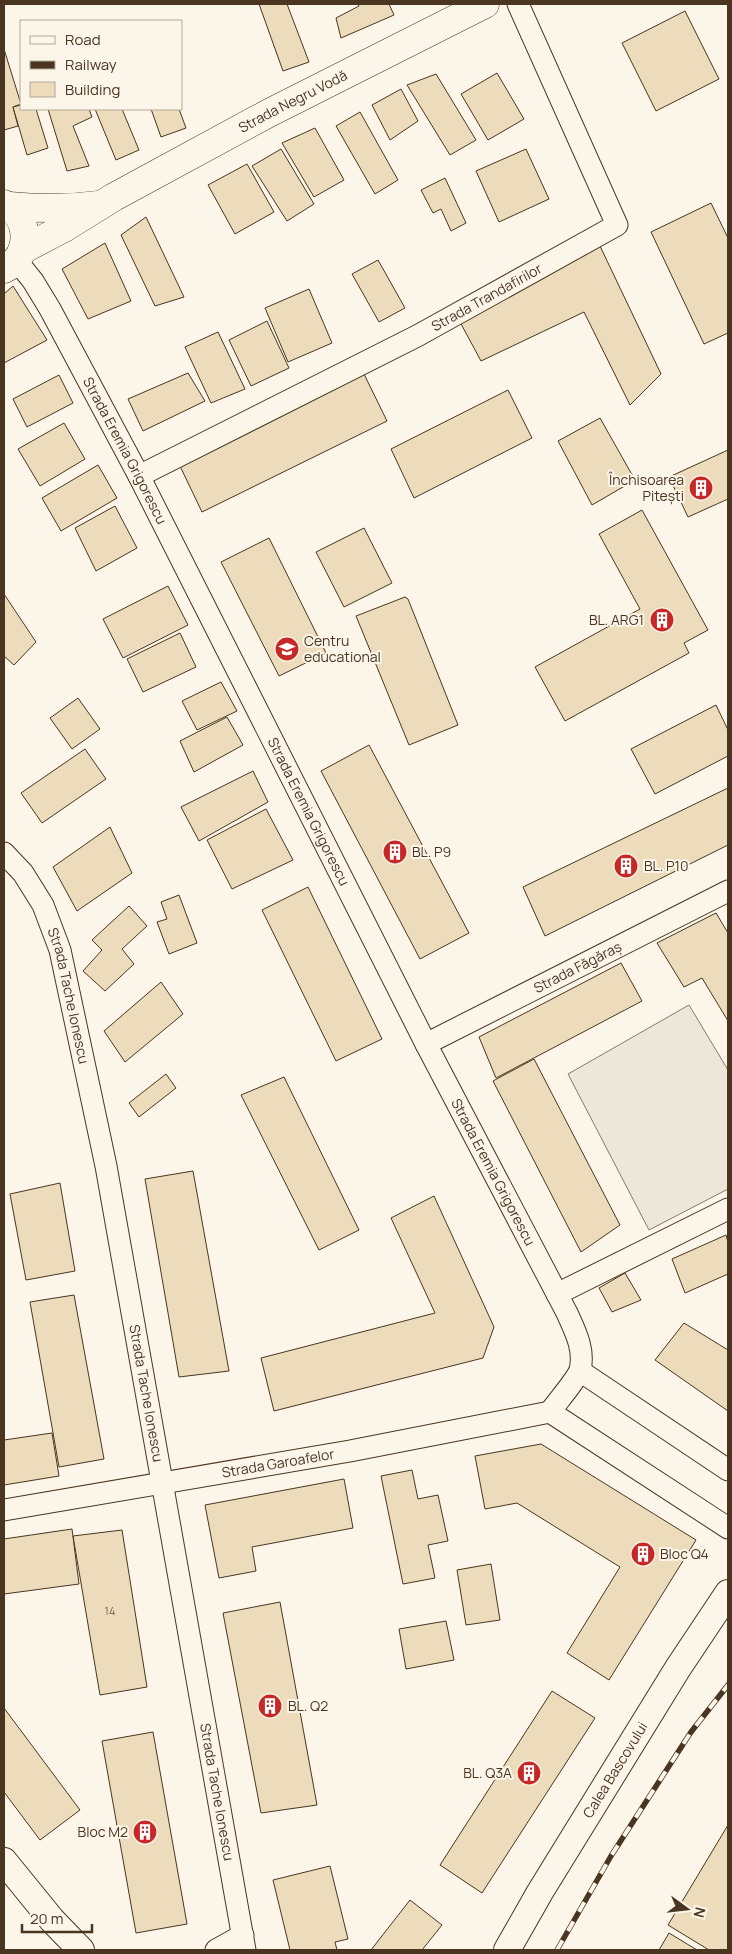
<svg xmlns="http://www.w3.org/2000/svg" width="732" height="1954" viewBox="0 0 732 1954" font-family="Manrope,sans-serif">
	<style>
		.parking { fill: #ede7d9; stroke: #887966 }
		.building { fill: #ecdcbc; stroke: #4a3520 }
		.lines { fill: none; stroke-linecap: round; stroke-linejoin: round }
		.minor-casing { stroke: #4a3520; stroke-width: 23 }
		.tertiary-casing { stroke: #4a3520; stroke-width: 28 }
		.primary-casing { stroke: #4a3520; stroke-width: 29 }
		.minor { stroke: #fbf6e9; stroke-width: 21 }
		.tertiary { stroke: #fbf6e9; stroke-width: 26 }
		.primary { stroke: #fbf6e9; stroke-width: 28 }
		.rail-casing { stroke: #4a3520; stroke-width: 5.5 }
		.rail { stroke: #fbf6e9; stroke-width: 4; stroke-dasharray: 11; stroke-linecap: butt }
		.labels { text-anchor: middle; stroke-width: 4; stroke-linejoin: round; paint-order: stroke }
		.number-label { font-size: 11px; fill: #725f47 }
		.street-label { font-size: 14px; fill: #4a3520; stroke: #fbf6e9 }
		.poi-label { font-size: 14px; fill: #4a3520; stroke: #fbf6e9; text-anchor: start }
	</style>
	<rect width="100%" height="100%" fill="#fbf6e9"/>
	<polygon class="parking" points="689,1005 728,1070 728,1189 649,1230 568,1074"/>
	<g class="building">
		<polygon points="259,4 287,4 309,62 283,71"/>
		<polygon points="358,4 389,4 394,15 341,38 336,18 359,6"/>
		<polygon points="685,11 719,79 656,111 622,43"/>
		<polygon points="4,49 21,104 13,107 18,126 4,130"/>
		<polygon points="497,73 524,119 488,140 461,94"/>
		<polygon points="436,74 476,140 450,155 407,85"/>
		<polygon points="401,89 418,121 390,140 372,105"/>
		<polygon points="21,105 21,109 36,109 48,148 27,155 13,107"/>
		<polygon points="48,109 89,109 92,117 73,126 89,166 67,171"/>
		<polygon points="95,109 122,109 139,150 116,160"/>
		<polygon points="151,109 179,109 186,128 161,137"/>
		<polygon points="360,112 398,180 375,194 336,126"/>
		<polygon points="315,128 344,180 314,197 282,143"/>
		<polygon points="281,149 314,204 287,221 252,166"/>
		<polygon points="526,149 549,199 499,222 476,171"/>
		<polygon points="247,164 274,212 235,234 208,185"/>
		<polygon points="445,178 466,223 451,231 441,209 433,213 421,190"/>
		<polygon points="711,203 728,238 728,333 704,344 651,232"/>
		<polygon points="146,217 184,297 155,306 121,235"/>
		<polygon points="105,243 131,301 88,319 62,269"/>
		<polygon points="600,246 661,374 630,405 584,312 481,361 460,322"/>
		<polygon points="378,260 405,308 379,322 352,274"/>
		<polygon points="13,286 47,340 4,363 4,294"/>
		<polygon points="309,289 332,343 288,362 265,308"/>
		<polygon points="267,321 289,368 251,386 229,340"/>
		<polygon points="218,332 245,389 211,403 185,347"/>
		<polygon points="188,373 205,401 143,431 128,399"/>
		<polygon points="364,374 387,421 202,512 179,464"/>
		<polygon points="59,375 73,403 27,427 13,399"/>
		<polygon points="508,390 532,438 414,498 391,449"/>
		<polygon points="600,418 635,480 592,505 558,441"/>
		<polygon points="64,423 85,459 40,486 18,449"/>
		<polygon points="728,450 728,499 688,517 669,477"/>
		<polygon points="98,465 117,498 61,531 42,498"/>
		<polygon points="115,506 137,548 96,571 75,528"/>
		<polygon points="642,510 708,630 684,643 689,653 565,721 535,667 640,609 599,534"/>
		<polygon points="364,528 392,583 344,607 316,552"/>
		<polygon points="269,538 326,653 279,676 221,562"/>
		<polygon points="168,586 188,625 123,658 103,619"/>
		<polygon points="4,594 36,642 14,665 4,656"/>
		<polygon points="405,597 408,599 458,725 409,745 356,616"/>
		<polygon points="180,633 196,667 143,692 127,659"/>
		<polygon points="221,682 237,711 197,730 182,701"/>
		<polygon points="78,698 100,729 72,749 50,718"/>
		<polygon points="716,705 728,730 728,756 655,794 631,749"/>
		<polygon points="227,717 243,745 194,772 180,741"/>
		<polygon points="369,745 469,933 420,959 321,771"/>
		<polygon points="85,749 106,779 42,823 21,793"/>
		<polygon points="253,771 268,802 199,841 181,807"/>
		<polygon points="728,788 728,845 545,936 523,887"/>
		<polygon points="266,809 293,860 232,889 207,840"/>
		<polygon points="110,827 132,873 77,911 53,867"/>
		<polygon points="308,887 382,1039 336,1061 262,910"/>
		<polygon points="179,895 197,943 169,954 157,922 167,919 161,902"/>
		<polygon points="129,906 147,926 122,949 134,964 105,991 83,971 102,950 92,940"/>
		<polygon points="716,913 728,933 728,1021 702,978 684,987 657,943"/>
		<polygon points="621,963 642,1001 496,1078 479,1037"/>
		<polygon points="161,982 183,1014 125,1062 104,1031"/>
		<polygon points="534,1059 620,1225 581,1252 493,1081"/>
		<polygon points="166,1074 176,1088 139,1117 129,1103"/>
		<polygon points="284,1077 359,1230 319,1250 241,1095"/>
		<polygon points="193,1171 229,1371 179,1377 145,1179"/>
		<polygon points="60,1183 75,1271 26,1280 10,1194"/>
		<polygon points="434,1196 494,1327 483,1358 274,1411 261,1358 435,1313 391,1218"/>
		<polygon points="726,1235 728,1242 728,1274 685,1293 672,1259"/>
		<polygon points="625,1273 641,1300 612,1312 599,1288"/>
		<polygon points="74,1295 104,1459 59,1467 30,1302"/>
		<polygon points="684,1323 728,1350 728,1411 655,1360"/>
		<polygon points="52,1433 59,1476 4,1485 4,1440"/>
		<polygon points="541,1444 696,1540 609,1680 567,1653 620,1567 517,1503 485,1509 475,1456"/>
		<polygon points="412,1470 418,1499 438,1495 448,1541 428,1545 435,1578 403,1584 381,1476"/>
		<polygon points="344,1479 353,1528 252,1547 256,1571 219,1578 205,1505"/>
		<polygon points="72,1529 79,1584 4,1594 4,1539"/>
		<polygon points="122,1530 147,1687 100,1695 73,1536"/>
		<polygon points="491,1564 500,1620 466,1625 457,1570"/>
		<polygon points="280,1602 317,1805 261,1813 223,1613"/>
		<polygon points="446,1621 454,1660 406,1669 399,1629"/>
		<polygon points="552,1691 595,1718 482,1893 440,1865"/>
		<polygon points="4,1708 80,1810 40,1840 4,1792"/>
		<polygon points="153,1732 187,1924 136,1933 102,1741"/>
		<polygon points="728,1825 728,1950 709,1950 668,1925"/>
		<polygon points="330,1866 348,1939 335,1942 337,1950 290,1950 273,1880"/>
		<polygon points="410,1900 442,1925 422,1950 371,1950"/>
		<polygon points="669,1933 697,1950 659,1950"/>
	</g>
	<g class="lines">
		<defs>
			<g id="minor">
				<path id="s1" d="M 16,260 L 33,281 L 50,309 L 139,476 L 426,1044 L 567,1313 C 575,1331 585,1349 580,1370 C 577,1379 557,1402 550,1412"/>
				<path id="s2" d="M 139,476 L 417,336 L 617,225 L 518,4"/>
				<path id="s3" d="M 4,853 L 23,873 L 43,905 L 60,950 L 106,1166 L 245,1950"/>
				<path id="s4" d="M 426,1044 L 728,891"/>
				<polyline points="557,1294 728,1209"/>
				<polyline points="580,1371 728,1470"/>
				<polyline points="550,1412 728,1528"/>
				<path id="s5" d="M 4,1510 L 350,1451 L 550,1412"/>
				<polyline points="216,1950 243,1935"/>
			</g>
			<g id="tertiary">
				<polyline points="4,1861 52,1920 81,1950"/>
				<path id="s6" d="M 507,1950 L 540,1892 L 678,1668 L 728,1593"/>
			</g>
			<g id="primary">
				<path d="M 4,204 C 31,217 32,256 4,269"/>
				<path d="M 9,206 C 39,209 68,209 98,205"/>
				<path id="s7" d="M 22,250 L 64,228 L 114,197 L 269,113 L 485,4"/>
			</g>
		</defs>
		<use href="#minor" class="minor-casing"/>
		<use href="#tertiary" class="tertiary-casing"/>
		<use href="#primary" class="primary-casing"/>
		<use href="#minor" class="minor"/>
		<use href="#tertiary" class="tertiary"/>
		<use href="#primary" class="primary"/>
		<defs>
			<polyline id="rail" points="557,1950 611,1856 691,1732 728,1685"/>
		</defs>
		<use href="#rail" class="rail-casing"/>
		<use href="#rail" class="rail"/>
	</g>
	<defs>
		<symbol id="building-disc" viewBox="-11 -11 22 22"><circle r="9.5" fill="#c62828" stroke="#fbf6e9"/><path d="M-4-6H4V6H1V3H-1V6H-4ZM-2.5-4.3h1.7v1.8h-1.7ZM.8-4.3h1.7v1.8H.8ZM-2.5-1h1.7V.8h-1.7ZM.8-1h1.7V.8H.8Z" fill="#fff"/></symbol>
		<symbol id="school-disc" viewBox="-11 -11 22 22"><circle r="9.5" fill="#c62828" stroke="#fbf6e9"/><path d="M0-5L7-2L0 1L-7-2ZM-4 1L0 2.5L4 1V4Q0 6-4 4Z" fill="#fff"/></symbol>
	</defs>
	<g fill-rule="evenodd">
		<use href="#building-disc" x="687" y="474" width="28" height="28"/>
		<use href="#building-disc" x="648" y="606" width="28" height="28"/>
		<use href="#school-disc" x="273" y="635" width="28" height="28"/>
		<use href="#building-disc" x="381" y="838" width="28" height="28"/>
		<use href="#building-disc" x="612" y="852" width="28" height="28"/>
		<use href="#building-disc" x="629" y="1540" width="28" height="28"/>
		<use href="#building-disc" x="256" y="1692" width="28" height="28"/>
		<use href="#building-disc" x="515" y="1759" width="28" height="28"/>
		<use href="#building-disc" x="131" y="1818" width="28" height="28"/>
	</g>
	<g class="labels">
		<g class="number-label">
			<text x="110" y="1615">14</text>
		</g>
		<g class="street-label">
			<text dy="5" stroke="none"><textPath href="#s7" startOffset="309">Strada Negru Vodă</textPath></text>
			<text dy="5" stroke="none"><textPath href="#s2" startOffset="391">Strada Trandafirilor</textPath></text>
			<text dy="5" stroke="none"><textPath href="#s1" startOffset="220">Strada Eremia Grigorescu</textPath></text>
			<text dy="5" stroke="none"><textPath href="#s1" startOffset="625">Strada Eremia Grigorescu</textPath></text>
			<text dy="5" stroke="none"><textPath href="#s4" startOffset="170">Strada Făgăraș</textPath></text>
			<text dy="5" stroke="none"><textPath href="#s3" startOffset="160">Strada Tache Ionescu</textPath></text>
			<text dy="5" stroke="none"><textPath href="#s1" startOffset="1030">Strada Eremia Grigorescu</textPath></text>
			<text dy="5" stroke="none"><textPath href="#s3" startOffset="565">Strada Tache Ionescu</textPath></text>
			<text dy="5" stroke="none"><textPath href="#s5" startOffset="278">Strada Garoafelor</textPath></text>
			<text dy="5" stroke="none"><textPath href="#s6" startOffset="210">Calea Bascovului</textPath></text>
			<text dy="5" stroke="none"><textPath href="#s3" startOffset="970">Strada Tache Ionescu</textPath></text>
		</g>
		<g class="poi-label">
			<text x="684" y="485" text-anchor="end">Închisoarea<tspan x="684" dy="16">Pitești</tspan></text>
			<text x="644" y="625" text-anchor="end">BL. ARG1</text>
			<text x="304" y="646">Centru<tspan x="304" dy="16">educational</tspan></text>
			<text x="412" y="857">BL. P9</text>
			<text x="644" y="871">BL. P10</text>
			<text x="660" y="1559">Bloc Q4</text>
			<text x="288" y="1711">BL. Q2</text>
			<text x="512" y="1778" text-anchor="end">BL. Q3A</text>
			<text x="128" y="1837" text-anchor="end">Bloc M2</text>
		</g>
	</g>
	<rect width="732" height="1954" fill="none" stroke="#4a3520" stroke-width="10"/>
	<rect x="20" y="20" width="162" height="90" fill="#fbf6e9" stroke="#b4a999"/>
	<rect x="30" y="36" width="25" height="8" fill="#fbf6e9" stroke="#b4a999"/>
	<text x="65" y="45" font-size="15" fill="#4a3520">Road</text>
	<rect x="30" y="61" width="25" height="8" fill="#4a3520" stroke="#b4a999"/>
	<text x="65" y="70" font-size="15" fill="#4a3520">Railway</text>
	<rect x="30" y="82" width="25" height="15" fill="#ecdcbc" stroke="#b4a999"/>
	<text x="65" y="95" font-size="15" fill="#4a3520">Building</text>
	<g transform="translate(687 1909) rotate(105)" stroke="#fbf6e9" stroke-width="4" paint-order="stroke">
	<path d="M0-4L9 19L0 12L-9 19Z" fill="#4a3520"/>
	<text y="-8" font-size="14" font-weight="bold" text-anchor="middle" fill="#4a3520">N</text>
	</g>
	<path d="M22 1924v8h70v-8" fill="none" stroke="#4a3520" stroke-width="2.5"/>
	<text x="30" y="1924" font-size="15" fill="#4a3520" stroke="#fbf6e9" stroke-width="4" paint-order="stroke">20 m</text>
</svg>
